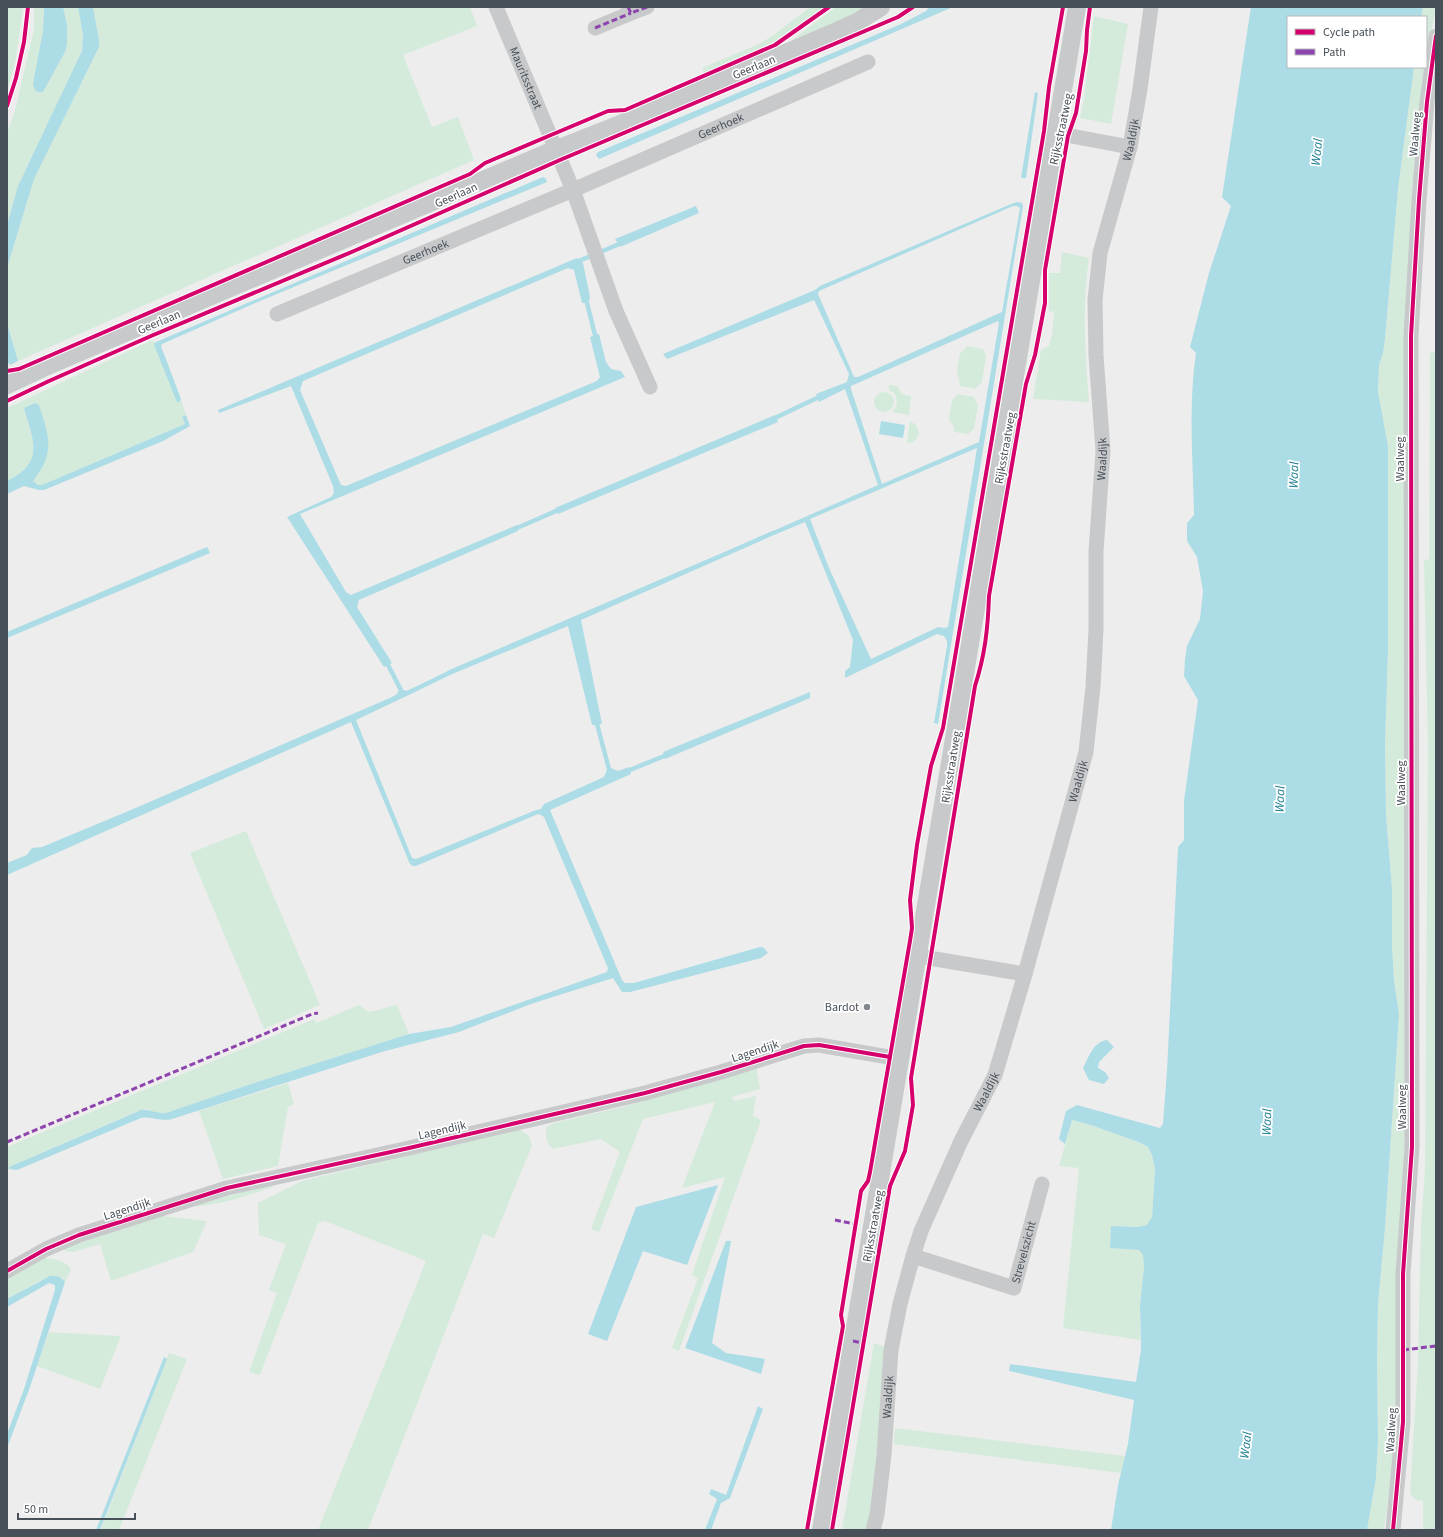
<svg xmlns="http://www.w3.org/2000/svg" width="1443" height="1537" viewBox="0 0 1443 1537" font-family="'Source Sans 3',sans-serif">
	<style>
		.green { fill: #d4ebdb }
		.water { fill: #acdce5; fill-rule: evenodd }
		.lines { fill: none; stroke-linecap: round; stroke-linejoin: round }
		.stream { stroke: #acdce5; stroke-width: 4.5 }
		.minor { stroke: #c8c9cb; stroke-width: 15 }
		.tertiary { stroke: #c8c9cb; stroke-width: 18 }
		.quiet { stroke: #8e44ad; stroke-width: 3; stroke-dasharray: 6 3; stroke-linecap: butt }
		.cycleway-casing { stroke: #fff; stroke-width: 6 }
		.cycleway { stroke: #d6006c; stroke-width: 4 }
		.poi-dot { fill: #81878c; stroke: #fff; stroke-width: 1.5 }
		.labels { text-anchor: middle; stroke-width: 3.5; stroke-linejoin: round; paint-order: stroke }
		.street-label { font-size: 12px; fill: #475058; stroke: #fff }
		.poi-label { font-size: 12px; fill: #475058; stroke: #fff; text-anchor: end }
		.water-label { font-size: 13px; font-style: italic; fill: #1a7c90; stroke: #fff }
	</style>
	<rect width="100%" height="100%" fill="#eeeded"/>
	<g class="green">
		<polygon points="7,7 23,7 16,58 7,92"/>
		<path d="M 34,7 L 44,7 L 43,31 L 33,83 L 40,92 L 43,92 L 65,52 L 67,45 L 67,25 L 63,7 L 78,7 C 81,25 86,41 79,59 L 24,173 L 18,186 L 7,225 L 7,133 L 14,114 L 34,30 Z"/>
		<polygon points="93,7 470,7 477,26 403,55 432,127 458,117 474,160 18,361 7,323 7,268 34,179 99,47 99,40"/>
		<polygon points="810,7 827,7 777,41 704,73 702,68 759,44 772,36"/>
		<polygon points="836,7 865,7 836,25 779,50"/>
		<polygon points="1423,7 1436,7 1428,49 1419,142 1411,1097 1396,1435 1384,1530 1367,1530 1376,1478 1378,1440 1377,1360 1378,1304 1385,1228 1399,1015 1394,980 1392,947 1392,889 1386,815 1385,745 1388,649 1388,446 1378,392 1379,365 1383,353 1385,339 1398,189 1414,67 1426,67 1426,17 1421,17"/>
		<polygon points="1094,16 1128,24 1111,124 1080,118 1084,98"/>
		<path d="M 1062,252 L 1089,258 C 1082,306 1085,354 1089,402 L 1033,399 L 1041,350 L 1049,346 L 1052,335 L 1054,312 L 1049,311 L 1049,273 L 1060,273 Z"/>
		<path d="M 150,341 L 156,342 L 155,344 L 178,402 L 181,399 L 186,415 L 182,417 L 185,424 L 42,485 L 38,485 L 33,481 C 55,454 48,435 39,405 L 35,403 L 24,408 C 33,442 46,462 7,481 L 7,408 Z"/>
		<polygon points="967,346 983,349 986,356 982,382 975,389 960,386 957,371 960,353 965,349"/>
		<path d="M 1436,352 L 1436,1530 L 1423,1530 L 1423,1501 C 1417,1501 1413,1499 1410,1493 L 1418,1363 L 1421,1225 L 1425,1170 L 1428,748 L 1424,560 L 1429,559 L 1430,353 Z"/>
		<path d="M 889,385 L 898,386 C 900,394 904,395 911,396 L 909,415 L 892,412 C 898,407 898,400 894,393 L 889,390 Z"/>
		<circle cx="884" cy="402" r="10"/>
		<polygon points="958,394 974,397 978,405 974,429 968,434 954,432 954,427 949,419 952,400"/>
		<path d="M 910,421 L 916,425 L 919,433 C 917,440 914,443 907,443 Z"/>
		<polygon points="246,831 320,1005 264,1029 190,853"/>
		<polygon points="359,1005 369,1012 397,1005 409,1034 251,1084 166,1113 156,1113 147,1109 135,1112 9,1167 9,1169 7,1170 7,1147 314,1019 316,1023"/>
		<path d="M 756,1067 L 760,1089 L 732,1097 L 734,1101 L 756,1096 L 753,1116 L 761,1120 L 679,1351 L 672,1348 L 698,1278 L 692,1275 L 725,1177 L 682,1188 L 715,1102 L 643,1119 L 599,1232 L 591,1229 L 620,1152 L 601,1139 L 553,1149 C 546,1143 545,1135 547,1127 L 554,1123 L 622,1107 Z"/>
		<polygon points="288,1083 294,1104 288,1107 278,1166 223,1179 199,1111"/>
		<polygon points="1072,1120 1091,1125 1141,1143 1148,1147 1152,1155 1155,1169 1152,1217 1147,1225 1138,1227 1111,1226 1110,1248 1139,1250 1143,1255 1144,1267 1140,1305 1140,1340 1063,1328 1079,1168 1059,1166"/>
		<polygon points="519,1129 529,1136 532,1146 494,1238 483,1234 368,1530 318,1530 426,1261 325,1221 318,1223 260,1375 249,1372 277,1293 269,1290 286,1244 259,1235 258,1203 302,1181"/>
		<path d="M 268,1185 L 275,1185 L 272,1187 C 244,1197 218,1206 189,1207 Z"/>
		<polygon points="163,1216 207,1221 193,1252 111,1281 100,1244 73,1252 66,1251 63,1248"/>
		<path d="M 42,1257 C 52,1259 65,1260 71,1269 L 65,1282 L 63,1278 L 41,1280 L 7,1299 L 7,1277 Z"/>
		<polygon points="49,1332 121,1336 100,1389 37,1366"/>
		<polygon points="874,1343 888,1348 868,1530 842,1530"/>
		<polygon points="169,1353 187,1359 119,1530 101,1530"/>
		<polygon points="895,1428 1125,1456 1121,1473 894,1444"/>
	</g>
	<g class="water">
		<polygon points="44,7 63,7 67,25 67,45 65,52 43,92 37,92 34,88 33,83 43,31"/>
		<polygon points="78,7 93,7 99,40 99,47 34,179 7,268 7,225 18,186 82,51 83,35"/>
		<polygon points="929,7 953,7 615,152 599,159 596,155 598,152 901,24 926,11"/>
		<path d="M 1251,7 L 1423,7 L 1421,17 L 1288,17 L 1288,67 L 1414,67 L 1398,189 L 1385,339 L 1383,353 L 1379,365 L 1378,392 L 1388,446 L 1388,649 L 1385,745 L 1386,815 L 1392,889 L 1392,947 L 1394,980 L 1399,1015 L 1385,1228 L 1378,1304 L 1377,1360 L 1378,1440 L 1376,1478 L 1367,1530 L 1111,1530 L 1118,1485 L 1128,1444 L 1134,1400 L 1009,1371 L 1010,1364 L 1136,1382 L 1141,1350 L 1140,1305 L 1144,1267 L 1143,1255 L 1139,1250 L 1110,1248 L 1111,1226 L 1138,1227 L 1147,1225 L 1152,1217 L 1155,1169 L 1152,1155 L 1148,1147 L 1141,1143 L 1091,1125 L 1072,1120 L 1065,1144 L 1059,1139 L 1066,1111 L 1077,1105 L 1160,1128 L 1163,1124 L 1167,1071 L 1178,847 L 1184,840 L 1184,801 L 1198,700 L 1184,676 L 1185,660 L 1187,646 L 1200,619 L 1203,591 L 1197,557 L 1187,541 L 1187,523 L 1194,515 C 1193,461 1188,406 1196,353 L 1190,347 L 1209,273 L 1231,206 L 1222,197 Z"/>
		<polygon points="1035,92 1038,93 1026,178 1021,178"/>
		<polygon points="543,177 545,178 547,182 253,304 162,344 161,346 181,399 178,403 176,400 155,347 154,344 156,342"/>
		<path d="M 1017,202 L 1022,203 L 1023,206 L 938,724 L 934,723 L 947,646 L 947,641 L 944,636 L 937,634 L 845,678 L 845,671 L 850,667 L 853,640 L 805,522 L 774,535 L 773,531 L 878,485 L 845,389 L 819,402 L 816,394 L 847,382 L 849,374 L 814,300 L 667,359 L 663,354 L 815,290 L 820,286 L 1011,204 ZM 1013,206 L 1017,206 L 1020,208 L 1002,312 L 858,377 L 854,377 L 818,294 L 819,291 ZM 998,321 L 999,323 L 979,442 L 882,484 L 851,389 L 851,386 ZM 977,448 L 948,627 L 945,628 L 938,627 L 871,659 L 829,568 L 810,519 Z"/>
		<polygon points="696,206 699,213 620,247 615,239"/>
		<polygon points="577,258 581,260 583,263 590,297 589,301 587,303 582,303 574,270 568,268 303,381 300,390 341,485 346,486 597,381 600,377 590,337 599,334 606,362 611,369 621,371 625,377 300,514 346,592 351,595 517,525 518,531 359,600 357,607 392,663 384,667 287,517 331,497 334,493 333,486 291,386 219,413 218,410"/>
		<polygon points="7,323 18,361 10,365 7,361"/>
		<path d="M 35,403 L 39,405 C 49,437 56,452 33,481 L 38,485 L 42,485 L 185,424 L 182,417 L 186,415 L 190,426 L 163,441 L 44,490 L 39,490 L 24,486 L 7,494 L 7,481 C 46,462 33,441 24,408 Z"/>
		<polygon points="775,415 778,422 558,514 555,508"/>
		<polygon points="881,421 905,425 903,438 879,434"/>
		<polygon points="207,547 210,553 7,638 7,632"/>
		<polygon points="729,550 731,554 581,620 602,724 592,725 568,626 450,675 447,671"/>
		<path d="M 413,688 L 415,692 L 356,720 L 412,858 L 416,859 L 536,810 L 541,809 L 544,804 L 604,777 L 607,770 L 611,768 L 618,771 L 629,767 L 631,774 L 550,810 L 622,980 L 625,983 L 634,983 L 760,947 L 764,948 L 768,953 L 761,958 L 630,992 L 622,992 L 613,978 L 531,1004 L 459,1032 L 385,1051 L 172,1119 C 161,1122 151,1116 141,1118 L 17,1170 L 9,1169 L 9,1167 L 141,1110 C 150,1109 157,1114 166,1113 L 251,1084 L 409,1034 L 451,1027 L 607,972 L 608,968 L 544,817 L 541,815 L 538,814 L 416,866 L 413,866 L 410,864 L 351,722 L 7,875 L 7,863 L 27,855 L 32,848 L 42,847 L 138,807 L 392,697 L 397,694 L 399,690 L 404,690 L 406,691 Z"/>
		<polygon points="810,692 810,698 665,759 663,752"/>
		<path d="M 1107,1040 L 1114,1047 L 1099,1062 L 1098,1068 L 1105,1072 L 1109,1078 L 1104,1084 L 1089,1080 L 1083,1068 C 1089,1057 1093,1042 1107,1040 Z"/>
		<polygon points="718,1185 687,1265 643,1251 607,1341 588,1334 636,1207"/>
		<polygon points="726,1241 731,1241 712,1343 726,1353 765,1359 761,1374 685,1348"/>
		<path d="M 50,1276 C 57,1276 61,1276 65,1282 L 30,1387 L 7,1448 L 7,1434 L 24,1389 L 55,1290 L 55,1285 L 49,1283 L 7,1307 L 7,1299 Z"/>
		<polygon points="164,1357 167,1359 100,1530 96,1530"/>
		<polygon points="758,1406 763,1409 730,1498 721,1503 711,1530 705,1530 717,1499 709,1494 711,1489 726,1495"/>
	</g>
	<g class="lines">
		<g class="stream">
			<polyline points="581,260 617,245"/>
			<polyline points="587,303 595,335"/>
			<polyline points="777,417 817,398"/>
			<polyline points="517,528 556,511"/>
			<polyline points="730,552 773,533"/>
			<polyline points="388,665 401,690"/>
			<polyline points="414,690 449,673"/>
			<polyline points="597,724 609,769"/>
			<polyline points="630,770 664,756"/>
		</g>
		<g class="minor">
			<path id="s1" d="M 496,7 L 573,190 L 616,311 L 650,387"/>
			<polyline points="628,7 631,13 647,7"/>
			<polyline points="595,28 631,13"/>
			<polyline points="1055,133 1130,147"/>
			<path id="s2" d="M 277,314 L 573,190 L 868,62"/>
			<polyline points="917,956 1025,974"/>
			<path id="s3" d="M 913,1256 L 1014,1288 L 1042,1184"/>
			<polyline points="7,1271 46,1249 79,1235 227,1188 409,1148 645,1093 721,1072 804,1046 819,1045 900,1059"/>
			<path id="s4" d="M 873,1530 L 877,1515 L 884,1455 L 891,1350 L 900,1304 L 913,1256 L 921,1231 L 961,1141 L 995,1075 L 1025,974 L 1086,752 L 1093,687 L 1096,629 L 1096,552 L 1103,451 L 1096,355 L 1095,300 L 1100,253 L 1130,147 L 1140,89 L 1151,7"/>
			<polyline points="1393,1530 1403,1422 1403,1274 1412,1147 1411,336 1419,200 1427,102 1436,36"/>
		</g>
		<g class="tertiary">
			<polyline points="7,385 43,368 549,152 620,124 837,31 857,22 881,7"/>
			<polyline points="821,1530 1077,7"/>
		</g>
		<g class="quiet">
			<polyline points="628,7 631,13 647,7"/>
			<polyline points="595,28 631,13"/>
			<polyline points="7,1142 312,1014 318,1013"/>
			<polyline points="835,1220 855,1224"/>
			<polyline points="853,1341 863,1343"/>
			<polyline points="1403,1350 1436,1346"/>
		</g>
		<defs>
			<g id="cycleway">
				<polyline points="7,106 16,78 24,42 28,7"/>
				<polyline points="7,371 19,369 470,174 485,163 551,135 608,111 625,110 775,45 829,7"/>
				<polyline points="7,401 49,381 151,336 354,251 560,160 898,17 913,7"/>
				<polyline points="7,1271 46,1249 79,1235 227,1188 409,1148 645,1093 721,1072 804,1046 819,1045 890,1057"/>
				<polyline points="807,1530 843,1326 841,1315 861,1191 868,1181 870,1172 910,941 912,928 910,900 917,845 931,766 943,728 1044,131 1049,87 1063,7"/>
				<path d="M 832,1530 L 890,1186 L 905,1151 L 913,1105 L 911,1078 L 975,686 C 985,655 988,628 989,596 L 1026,384 L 1035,355 L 1045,303 L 1045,270 L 1068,136 L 1076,113 L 1086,51 L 1087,30 L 1090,7"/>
				<polyline points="1393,1530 1403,1422 1403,1274 1412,1147 1411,336 1419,200 1427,102 1436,36"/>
			</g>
		</defs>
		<use href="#cycleway" class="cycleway-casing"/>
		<use href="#cycleway" class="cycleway"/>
	</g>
	<circle class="poi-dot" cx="867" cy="1007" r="4"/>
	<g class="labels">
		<g class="street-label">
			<text transform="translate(754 67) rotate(-23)" y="4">Geerlaan</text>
			<text dy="4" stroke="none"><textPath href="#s1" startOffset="77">Mauritsstraat</textPath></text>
			<text dy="4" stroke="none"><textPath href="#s2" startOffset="482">Geerhoek</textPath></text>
			<text transform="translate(1061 129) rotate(-78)" y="4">Rijksstraatweg</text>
			<text transform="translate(1415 134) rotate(-85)" y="4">Waalweg</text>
			<text dy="4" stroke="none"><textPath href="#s4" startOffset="1430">Waaldijk</textPath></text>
			<text transform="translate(456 195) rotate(-24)" y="4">Geerlaan</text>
			<text dy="4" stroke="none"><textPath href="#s2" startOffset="161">Geerhoek</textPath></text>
			<text transform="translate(159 322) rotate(-23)" y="4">Geerlaan</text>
			<text transform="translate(1005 448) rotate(-80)" y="4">Rijksstraatweg</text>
			<text dy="4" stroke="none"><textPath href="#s4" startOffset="1106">Waaldijk</textPath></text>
			<text transform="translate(1400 459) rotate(-90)" y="4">Waalweg</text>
			<text transform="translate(951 767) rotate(-81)" y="4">Rijksstraatweg</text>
			<text dy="4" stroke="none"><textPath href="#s4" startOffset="782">Waaldijk</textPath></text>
			<text transform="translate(1401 783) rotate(-90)" y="4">Waalweg</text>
			<text transform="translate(755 1051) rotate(-18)" y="4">Lagendijk</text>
			<text dy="4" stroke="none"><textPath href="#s4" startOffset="458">Waaldijk</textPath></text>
			<text transform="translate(1402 1107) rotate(-90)" y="4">Waalweg</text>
			<text transform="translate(442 1130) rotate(-13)" y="4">Lagendijk</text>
			<text transform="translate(127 1209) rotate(-18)" y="4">Lagendijk</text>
			<text transform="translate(873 1226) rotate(-80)" y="4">Rijksstraatweg</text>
			<text dy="4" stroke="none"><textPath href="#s3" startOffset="143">Strevelszicht</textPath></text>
			<text dy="4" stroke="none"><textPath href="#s4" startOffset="134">Waaldijk</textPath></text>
			<text transform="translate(1391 1430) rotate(-87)" y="4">Waalweg</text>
		</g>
		<g class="poi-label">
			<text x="859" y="1011">Bardot</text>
		</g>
		<g class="water-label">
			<text transform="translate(1316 152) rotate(-84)" y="5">Waal</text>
			<text transform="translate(1293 475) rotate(-88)" y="5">Waal</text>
			<text transform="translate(1279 799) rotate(-88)" y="5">Waal</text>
			<text transform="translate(1266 1122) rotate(-88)" y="5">Waal</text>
			<text transform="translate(1245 1445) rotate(-83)" y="5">Waal</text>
		</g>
	</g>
	<rect width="1443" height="1537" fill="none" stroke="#475058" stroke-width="16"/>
	<rect x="1287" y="16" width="140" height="52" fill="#ffffff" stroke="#b5b9bc"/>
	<rect x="1295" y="29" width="20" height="6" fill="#d6006c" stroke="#b5b9bc"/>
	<text x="1323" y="36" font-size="12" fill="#475058">Cycle path</text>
	<rect x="1295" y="49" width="20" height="6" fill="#8e44ad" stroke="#b5b9bc"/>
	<text x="1323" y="56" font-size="12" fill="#475058">Path</text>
	<path d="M18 1513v6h117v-6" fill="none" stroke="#475058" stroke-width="2"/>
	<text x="24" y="1513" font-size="12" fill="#475058" stroke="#ffffff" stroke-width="3" paint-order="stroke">50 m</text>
</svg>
